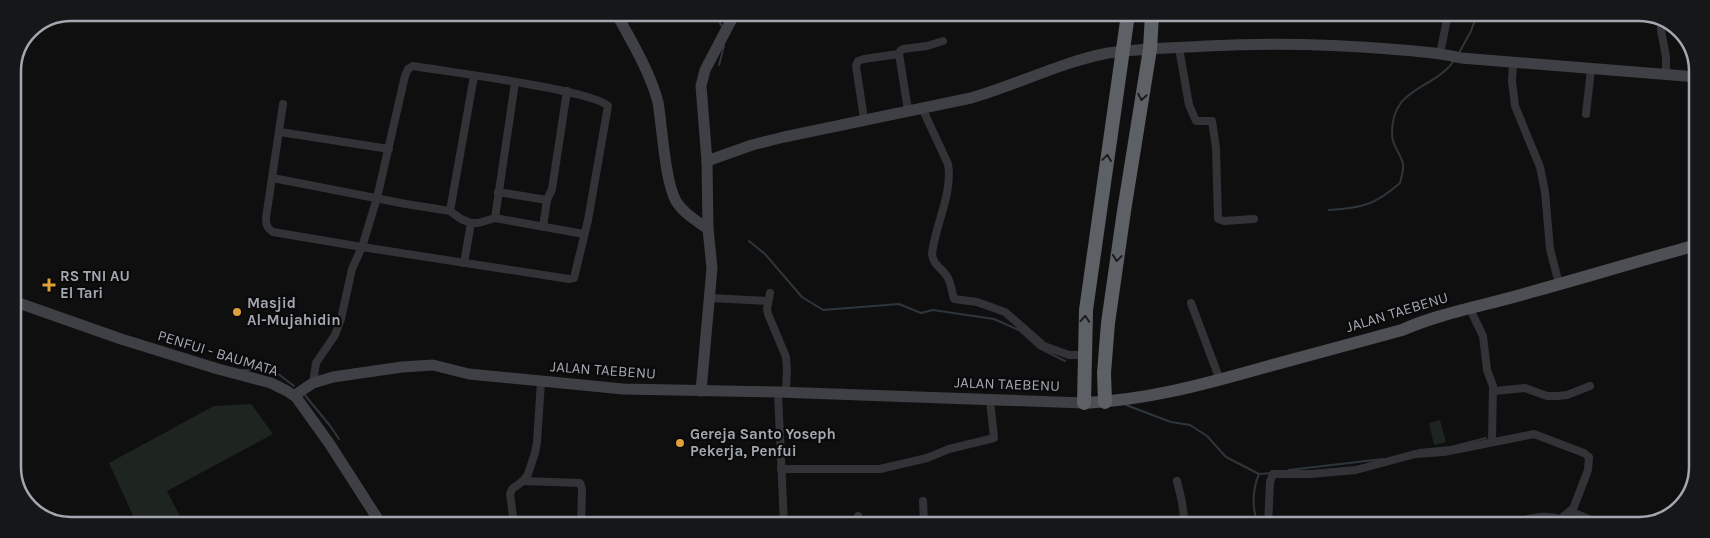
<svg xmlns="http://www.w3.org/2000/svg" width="1710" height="538" viewBox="0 0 1710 538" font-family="Karla,sans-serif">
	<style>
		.green { fill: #1e241f }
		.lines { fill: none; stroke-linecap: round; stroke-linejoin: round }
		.stream { stroke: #2e363b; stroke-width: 2 }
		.street { stroke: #333337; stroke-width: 8 }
		.secondary { stroke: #3f4045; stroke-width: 11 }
		.primary { stroke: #4d4f54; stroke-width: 12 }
		.highway { stroke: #5d6065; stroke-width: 14 }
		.oneway { stroke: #1b1b1d }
		.poi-dot { fill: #dda13a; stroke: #0a0a0b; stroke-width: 2 }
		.labels { text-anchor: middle; stroke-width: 4.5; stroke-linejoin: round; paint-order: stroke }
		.poi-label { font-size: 15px; font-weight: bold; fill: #a2a7b0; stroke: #0a0a0b; text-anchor: start }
		.street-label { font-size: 15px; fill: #a2a7b0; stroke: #0a0a0b }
		.rim { fill: none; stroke: #a2a7b0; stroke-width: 2.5 }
	</style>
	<rect width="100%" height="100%" fill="#0f0f10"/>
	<g class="green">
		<polygon points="251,404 273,434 167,491 184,524 137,524 109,463 214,406"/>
		<polygon points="1440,420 1446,442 1434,445 1429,423"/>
	</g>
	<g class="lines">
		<g class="stream">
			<polyline points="714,13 723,28"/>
			<polyline points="1459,53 1471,31 1477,14"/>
			<polyline points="719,65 724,46"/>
			<path d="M 1329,210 C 1362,208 1375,205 1400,183 C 1401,178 1404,170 1403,164 C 1401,154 1392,145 1392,135 C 1391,86 1432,91 1454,61"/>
			<polyline points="749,241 765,254 802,297 823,310 899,304 921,313 933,310 994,319 1019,330 1039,348 1065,361"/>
			<polyline points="242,370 273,370 294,386"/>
			<polyline points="304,394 331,427 339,439"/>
			<polyline points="1126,405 1171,422 1190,425 1207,436 1226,457 1259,474"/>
			<polyline points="1419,450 1451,447 1486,438"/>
			<polyline points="1289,470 1383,459"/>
			<path d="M 1258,525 C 1252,509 1252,490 1259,474 L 1272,473"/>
		</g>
		<g class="street">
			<polyline points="1661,18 1661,30 1666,57 1666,75"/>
			<polyline points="1179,48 1189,105 1196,121 1212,121 1216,148 1218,219 1224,221 1254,219"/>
			<polyline points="899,54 900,51 903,49 927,46 943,41"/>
			<polyline points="1440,54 1448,14"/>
			<polyline points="1513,62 1512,81 1515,106 1540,167 1545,192 1550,249 1559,284"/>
			<path d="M 413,66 C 443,71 594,90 608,106 L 588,220 L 574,278 L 569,279 L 362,247 L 377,198 L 405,76 L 408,69 Z"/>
			<path d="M 283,104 L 266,218 C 266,225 267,228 273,232 L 362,247 L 352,269 L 341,319 L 335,335 L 316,363 L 313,383"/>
			<path d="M 922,108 L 948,164 C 953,194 935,225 932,254 C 933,266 943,268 948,278 C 951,284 952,292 954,299 L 977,302 L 1005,312 L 1044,346 L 1069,355 L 1084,355"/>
			<polyline points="1586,114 1591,69"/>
			<polyline points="864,119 856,66 858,61 864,59 899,54 908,110"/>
			<polyline points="280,132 389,149"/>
			<polyline points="273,178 406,204 450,211"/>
			<polyline points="498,192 547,200"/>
			<polyline points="495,218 515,83"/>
			<polyline points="471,223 461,219 450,211 474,76"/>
			<polyline points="543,227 547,200 552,189 567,91"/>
			<polyline points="464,263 471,223 478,223 495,218 584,234"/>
			<polyline points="770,293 767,309 768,314 786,357 787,369 786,392"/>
			<polyline points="709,298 768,301"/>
			<polyline points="1191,303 1220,380"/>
			<polyline points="1469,307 1483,336 1487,370 1493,386 1492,442"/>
			<polyline points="1494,391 1525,388 1547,396 1557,396 1567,395 1590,386"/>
			<polyline points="778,392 784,524"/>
			<polyline points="781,469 880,469 927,458 949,449 994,438 990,400"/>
			<polyline points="523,481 580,483 582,489 581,524"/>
			<polyline points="1177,481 1182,502 1185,525"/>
			<polyline points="923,501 924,523"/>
			<polyline points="1570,511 1593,521 1598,525"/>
			<polyline points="514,524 510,494 512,489 523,481 528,474 535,453 537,442 541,382"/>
			<polyline points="856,524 858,516"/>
			<polyline points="916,525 956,521"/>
			<polyline points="1268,525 1270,482 1273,474 1311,474 1356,470 1415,454 1444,452 1534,434 1584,453 1589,457 1588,470 1575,504 1573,509 1560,519"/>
			<path d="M 1508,525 C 1523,520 1544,513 1560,519"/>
		</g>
		<g class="secondary">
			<path d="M 616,13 C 632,42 649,70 658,102 C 662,126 665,182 676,201 C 683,213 697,221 708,229"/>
			<path d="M 707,161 L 752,145 L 784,137 L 971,98 C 1017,85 1061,62 1108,53 C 1141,48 1175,48 1207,46 C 1268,43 1329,44 1390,49 C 1414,51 1438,52 1461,58 L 1697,77"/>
			<polyline points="13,301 121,339 218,369 271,383 287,391 296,397 329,443 381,524"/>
			<polyline points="701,391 712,268 708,229 707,161 701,86 705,70 735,13"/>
			<polyline points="296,397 298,393 313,383 333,377 402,367 433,365 469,374 623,389 778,392 1084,403"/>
		</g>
		<path class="primary" d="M 1084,403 C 1146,400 1202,385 1262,368 C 1309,355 1355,343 1402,330 C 1443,312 1488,305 1531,292 C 1586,277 1641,260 1697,245"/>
		<g class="highway">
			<polyline points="1105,402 1104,373 1108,323 1124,211 1150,49 1152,14"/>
			<polyline points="1084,403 1086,310 1128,14"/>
		</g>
	</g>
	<defs><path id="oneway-chevron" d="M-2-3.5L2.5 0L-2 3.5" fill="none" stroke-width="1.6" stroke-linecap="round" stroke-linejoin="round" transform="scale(1.25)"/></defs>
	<g class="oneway">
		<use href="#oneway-chevron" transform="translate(1142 97) rotate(100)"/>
		<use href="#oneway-chevron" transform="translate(1107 158) rotate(-82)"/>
		<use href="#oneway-chevron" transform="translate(1117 258) rotate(98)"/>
		<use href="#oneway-chevron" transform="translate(1085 319) rotate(-86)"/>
	</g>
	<g class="poi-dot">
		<path d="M46.5 277.5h5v5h5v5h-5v5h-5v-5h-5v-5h5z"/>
		<circle cx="237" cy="312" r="5"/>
		<circle cx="680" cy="443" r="5"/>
	</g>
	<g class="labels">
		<g class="poi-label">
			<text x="60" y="281">RS TNI AU<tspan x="60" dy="17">El Tari</tspan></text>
			<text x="247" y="308">Masjid<tspan x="247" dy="17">Al-Mujahidin</tspan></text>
			<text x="690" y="439">Gereja Santo Yoseph<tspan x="690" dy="17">Pekerja, Penfui</tspan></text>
		</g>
		<g class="street-label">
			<text transform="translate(1397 312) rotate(-17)" y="5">JALAN TAEBENU</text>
			<text transform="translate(218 353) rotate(17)" y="5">PENFUI - BAUMATA</text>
			<text transform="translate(603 370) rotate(4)" y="5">JALAN TAEBENU</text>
			<text transform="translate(1007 384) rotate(2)" y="5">JALAN TAEBENU</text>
		</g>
	</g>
	<path d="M0 0H1710V538H0ZM71 21H1639A50 50 0 0 1 1689 71V467A50 50 0 0 1 1639 517H71A50 50 0 0 1 21 467V71A50 50 0 0 1 71 21Z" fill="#161718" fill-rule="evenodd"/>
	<path class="rim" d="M71 21H1639A50 50 0 0 1 1689 71V467A50 50 0 0 1 1639 517H71A50 50 0 0 1 21 467V71A50 50 0 0 1 71 21Z"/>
</svg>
